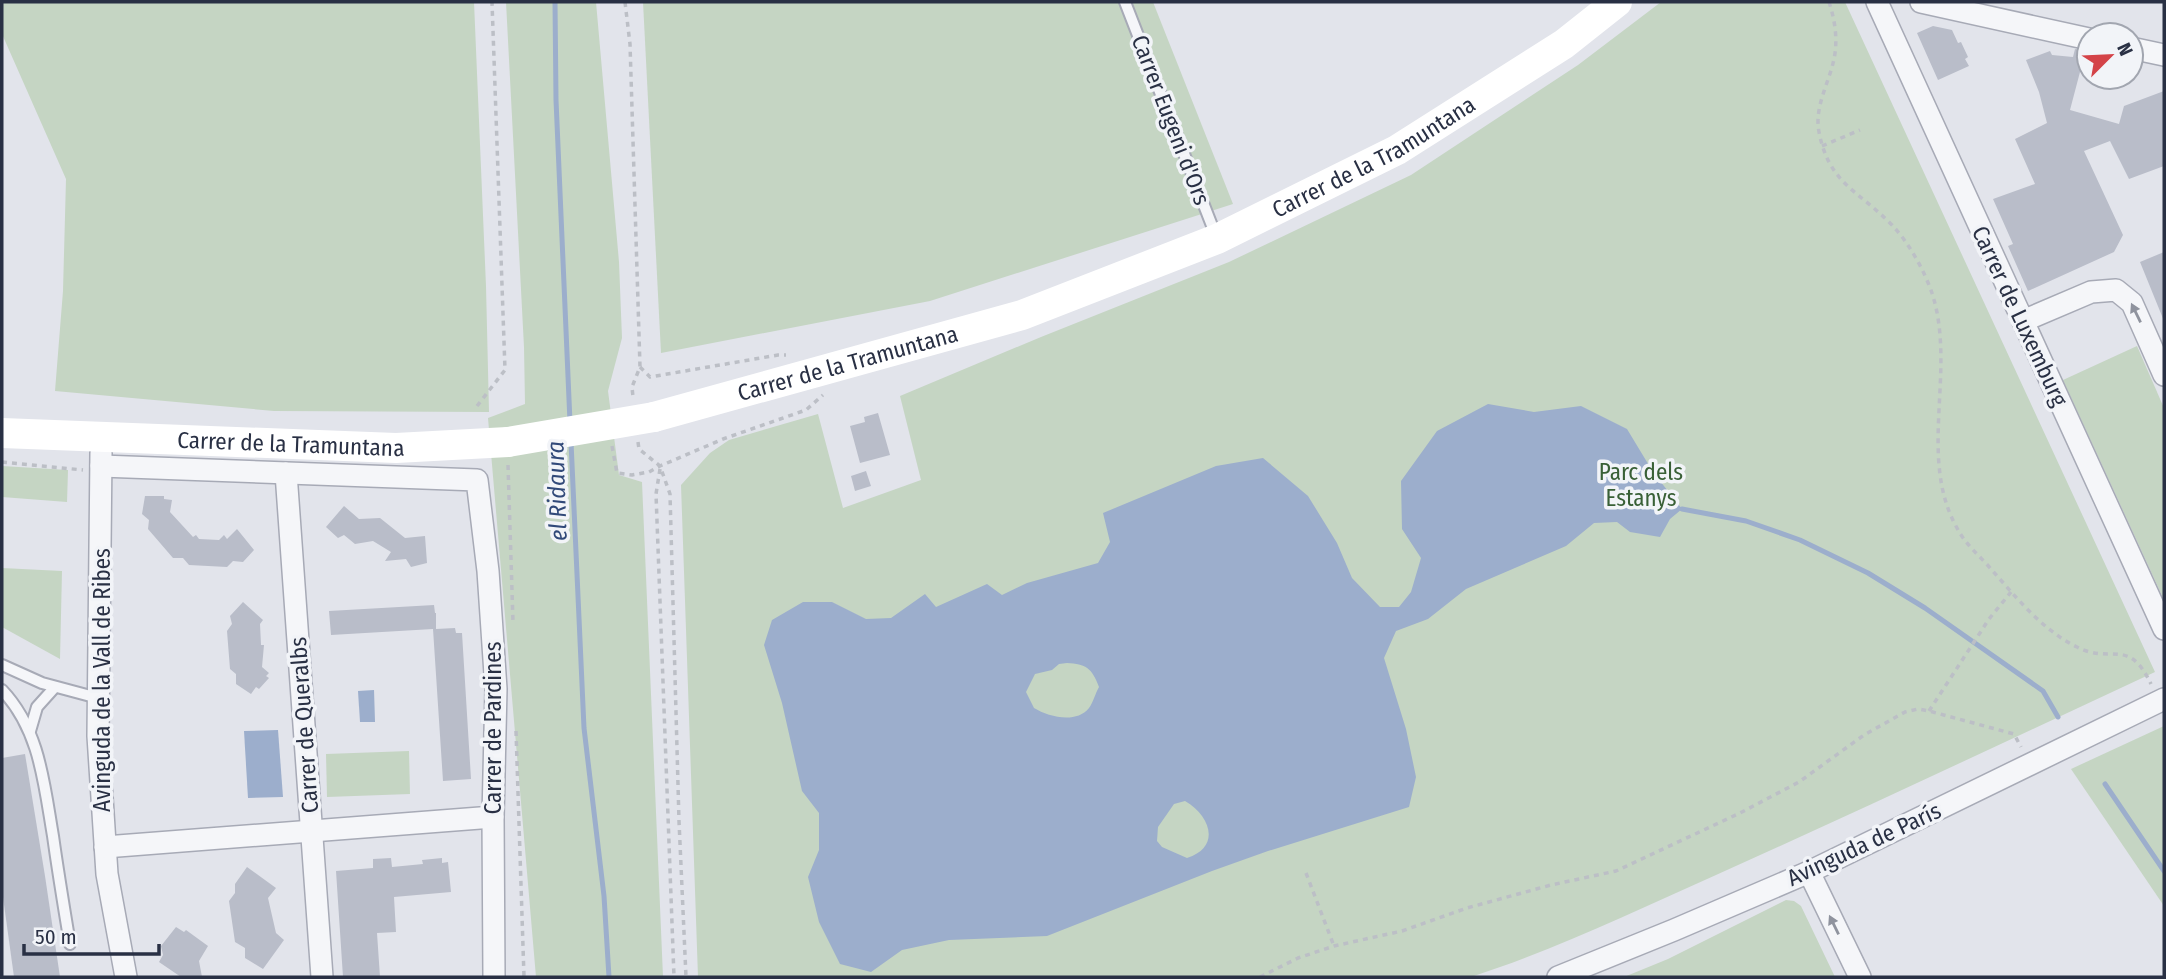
<svg xmlns="http://www.w3.org/2000/svg" width="2166" height="979" viewBox="0 0 2166 979" font-family="'Fira Sans Condensed',sans-serif">
	<style>
		.green { fill: #c5d5c3 }
		.water { fill: #9caecc; fill-rule: evenodd }
		.lines { fill: none; stroke-linecap: round; stroke-linejoin: round }
		.stream { stroke: #9caecc; stroke-width: 5 }
		.building { fill: #b9bdc9 }
		.lane-casing { stroke: #a7aab6; stroke-width: 14 }
		.street-casing { stroke: #a7aab6; stroke-width: 24 }
		.path { stroke: #bcbfc6; stroke-width: 3.5; stroke-dasharray: 5 5; stroke-linecap: butt }
		.lane { stroke: #f5f6f9; stroke-width: 10 }
		.street { stroke: #f5f6f9; stroke-width: 21 }
		.secondary { stroke: #fff; stroke-width: 30 }
		.secondary-bridge { stroke: #fff; stroke-width: 30 }
		.oneway { fill: #8f939e }
		.labels { text-anchor: middle; stroke-width: 7; stroke-linejoin: round; paint-order: stroke }
		.street-label { font-size: 23px; fill: #293044; stroke: #f2f4f8 }
		.park-label { font-size: 23px; fill: #396036; stroke: #f2f4f8 }
		.water-label { font-size: 24px; font-style: italic; fill: #314979; stroke: #f2f4f8 }
	</style>
	<rect width="100%" height="100%" fill="#e2e4eb"/>
	<g class="green">
		<polygon points="2,2 474,2 486,286 489,412 274,411 55,391 63,291 66,179 2,34"/>
		<polygon points="506,2 596,2 619,262 622,338 608,391 619,475 642,482 663,977 536,977 488,418 525,404 524,347"/>
		<polygon points="643,2 1153,2 1233,204 930,301 661,353"/>
		<path d="M 1661,2 L 1845,2 L 2155,672 C 2009,740 1863,809 1716,875 C 1635,911 1555,950 1471,977 L 698,977 L 681,485 L 710,453 L 729,440 L 818,414 L 843,508 L 921,480 L 900,396 L 1041,337 L 1229,262 L 1411,175 L 1578,65 Z"/>
		<polygon points="2137,346 2164,408 2164,600 2063,380"/>
		<polygon points="2,466 68,470 67,502 2,497"/>
		<polygon points="2,568 62,571 60,659 2,627"/>
		<polygon points="2164,726 2164,906 2071,769"/>
		<polygon points="409,751 410,794 327,797 326,754"/>
		<polygon points="1786,900 1794,901 1801,906 1835,977 1624,977 1668,959"/>
	</g>
	<g class="water">
		<path d="M 1488,404 L 1534,412 L 1581,406 L 1627,429 L 1653,472 L 1682,509 L 1670,519 L 1660,537 L 1630,532 L 1617,522 L 1594,523 L 1566,546 L 1466,589 L 1428,619 L 1396,631 L 1384,658 L 1406,729 L 1416,777 L 1409,807 L 1268,851 L 1212,871 L 1047,936 L 949,940 L 902,950 L 871,972 L 840,964 L 819,922 L 808,877 L 819,850 L 819,813 L 802,791 L 782,703 L 764,645 L 772,620 L 803,602 L 832,602 L 866,619 L 891,618 L 925,594 L 936,607 L 987,584 L 1002,595 L 1027,583 L 1098,563 L 1110,542 L 1103,513 L 1216,466 L 1263,458 L 1308,496 L 1337,543 L 1352,578 L 1380,607 L 1399,607 L 1411,592 L 1421,558 L 1402,529 L 1401,481 L 1437,431 ZM 1067,663 C 1086,664 1092,668 1099,687 C 1095,694 1093,703 1089,708 C 1076,724 1049,717 1034,708 L 1026,692 L 1035,674 L 1052,670 L 1059,664 ZM 1185,801 C 1211,816 1221,847 1187,858 L 1162,847 L 1157,841 L 1158,827 L 1174,804 Z"/>
		<polygon points="374,690 375,722 360,722 358,691"/>
		<polygon points="278,730 283,797 248,798 244,731"/>
	</g>
	<g class="lines">
		<g class="stream">
			<polyline points="555,2 556,100 570,422"/>
			<polyline points="571,442 584,728 604,896 609,977"/>
			<polyline points="1682,509 1746,521 1800,540 1868,573 1925,608 2043,691 2058,717"/>
			<polyline points="2105,784 2164,871"/>
		</g>
	</g>
	<g class="building">
		<polygon points="1933,26 1952,30 1958,43 1961,42 1968,57 1965,59 1969,66 1938,80 1917,33"/>
		<polygon points="2075,49 2089,52 2089,74 2080,72 2070,110 2119,124 2124,106 2164,91 2164,166 2129,179 2110,141 2084,151 2123,235 2114,252 2028,291 2008,246 2013,244 1993,199 2035,184 2015,139 2047,123 2039,92 2026,60 2050,51 2052,55 2073,57"/>
		<polygon points="2164,252 2164,321 2140,262"/>
		<polygon points="878,413 890,455 860,463 850,426 865,422 864,417"/>
		<polygon points="866,471 871,486 855,491 851,476"/>
		<polygon points="145,496 164,496 164,499 172,500 170,512 193,537 196,535 199,539 219,540 224,535 227,539 237,529 254,550 243,562 233,561 227,567 189,565 183,558 173,558 148,529 149,520 142,514"/>
		<polygon points="344,506 359,519 380,518 405,538 425,536 427,563 411,567 406,559 385,561 391,552 373,541 355,544 344,535 338,538 326,527"/>
		<polygon points="243,602 263,620 260,624 261,645 264,645 262,667 269,673 266,676 269,678 259,689 256,687 251,694 236,684 236,674 230,669 227,631 232,624 230,616"/>
		<polygon points="434,605 435,613 436,613 436,629 455,628 456,633 462,633 471,779 443,781 433,629 331,635 329,611"/>
		<polygon points="25,754 45,876 60,977 14,977 2,890 2,758"/>
		<polygon points="391,858 392,867 423,864 422,860 442,858 442,863 448,862 451,892 394,897 396,932 377,933 380,977 343,977 336,871 373,868 373,859"/>
		<polygon points="247,867 276,888 268,898 276,933 284,940 263,969 245,958 245,948 235,942 229,901 235,893 235,884"/>
		<polygon points="176,927 184,932 186,930 208,946 199,961 202,977 181,977 159,962 163,955 161,946"/>
	</g>
	<g class="lines">
		<defs>
			<g id="lane">
				<polyline points="1125,2 1216,236"/>
				<polyline points="2,665 42,683 98,698"/>
				<path d="M 2,690 C 40,730 44,784 53,836 C 58,872 64,908 70,944"/>
				<polyline points="30,731 37,707 55,687"/>
			</g>
			<g id="street">
				<polyline points="1877,2 2164,629"/>
				<polyline points="1921,2 2089,39"/>
				<polyline points="2131,48 2164,55"/>
				<polyline points="2023,321 2091,292 2116,290 2132,303 2164,375"/>
				<polyline points="101,453 98,736 107,874 126,977"/>
				<polyline points="101,466 477,480 488,571 496,689 493,817 494,977"/>
				<polyline points="286,473 322,977"/>
				<polyline points="105,847 493,817"/>
				<polyline points="1809,872 1860,977"/>
				<polyline points="1558,977 1674,930 1809,872 2164,699"/>
			</g>
		</defs>
		<use href="#lane" class="lane-casing"/>
		<use href="#street" class="street-casing"/>
		<g class="path">
			<polyline points="625,2 630,44 640,367 632,387 633,397"/>
			<path d="M 1829,2 C 1835,20 1838,40 1834,59 C 1829,83 1814,107 1819,132 C 1829,184 1858,190 1892,225 C 1909,243 1924,270 1932,293 C 1957,370 1917,457 1957,528 C 1965,544 1979,555 1991,569 C 2016,597 2042,630 2077,647 C 2112,665 2128,636 2151,684"/>
			<polyline points="1822,146 1860,130"/>
			<polyline points="640,367 650,377 778,355 786,355"/>
			<polyline points="477,406 505,370 492,2"/>
			<polyline points="638,442 639,449 660,466 670,494 679,821 686,977"/>
			<polyline points="612,446 617,473 632,475 649,472 660,466 723,439 806,410 823,395"/>
			<polyline points="2,462 83,470"/>
			<polyline points="508,465 513,622"/>
			<polyline points="660,469 656,494 674,977"/>
			<polyline points="1929,711 1989,619 2011,592"/>
			<polyline points="516,731 524,977"/>
			<polyline points="1306,873 1334,946"/>
			<polyline points="1260,977 1298,958 1334,946 1402,931 1467,908 1551,885 1616,871 1740,813 1799,782 1864,735 1905,712 1918,709 1929,711 2014,734 2021,747"/>
		</g>
		<use href="#lane" class="lane"/>
		<use href="#street" class="street"/>
		<g class="secondary">
			<path id="s1" d="M 654,417 L 1022,315 L 1217,239 L 1397,150 L 1564,44 L 1617,2"/>
			<path id="s2" d="M 2,433 L 396,448 L 508,442"/>
		</g>
		<polyline class="secondary-bridge" points="508,442 654,417"/>
	</g>
	<defs><path id="oneway-solid" d="M-6-.8H1V-3.2L6.5 0L1 3.2V.8H-6Z" transform="scale(1.75)"/></defs>
	<g class="oneway">
		<use href="#oneway-solid" transform="translate(2136 313) rotate(-116)"/>
		<use href="#oneway-solid" transform="translate(1834 925) rotate(-116)"/>
	</g>
	<g class="labels">
		<g class="street-label">
			<text transform="translate(1171 120) rotate(69)" y="8">Carrer Eugeni d'Ors</text>
			<text dy="8" stroke="none"><textPath href="#s1" startOffset="768">Carrer de la Tramuntana</textPath></text>
			<text transform="translate(2020 316) rotate(65)" y="8">Carrer de Luxemburg</text>
			<text dy="8" stroke="none"><textPath href="#s1" startOffset="201">Carrer de la Tramuntana</textPath></text>
			<text dy="8" stroke="none"><textPath href="#s2" startOffset="289">Carrer de la Tramuntana</textPath></text>
			<text transform="translate(102 680) rotate(-90)" y="8">Avinguda de la Vall de Ribes</text>
			<text transform="translate(304 725) rotate(-94)" y="8">Carrer de Queralbs</text>
			<text transform="translate(493 728) rotate(-90)" y="8">Carrer de Pardines</text>
			<text transform="translate(1864 844) rotate(-25)" y="8">Avinguda de París</text>
		</g>
		<g class="park-label">
			<text x="1641" y="480">Parc dels<tspan x="1641" dy="26">Estanys</tspan></text>
		</g>
		<g class="water-label">
			<text transform="translate(557 491) rotate(-92)" y="8">el Ridaura</text>
		</g>
	</g>
	<rect width="2166" height="979" fill="none" stroke="#293044" stroke-width="7"/>
	<g transform="translate(2110 56) rotate(66)"><circle r="33" fill="#f2f4f8" stroke="#a2a6b0" stroke-width="2"/>
	<path d="M0-5L12 26L0 18L-12 26Z" fill="#d44348"/>
	<text y="-10" font-size="19" font-weight="bold" text-anchor="middle" fill="#293044">N</text>
	</g>
	<path d="M24 944v10h135v-10" fill="none" stroke="#293044" stroke-width="3.5"/>
	<text x="35" y="944" font-size="21" fill="#293044" stroke="#f2f4f8" stroke-width="5" paint-order="stroke">50 m</text>
</svg>
